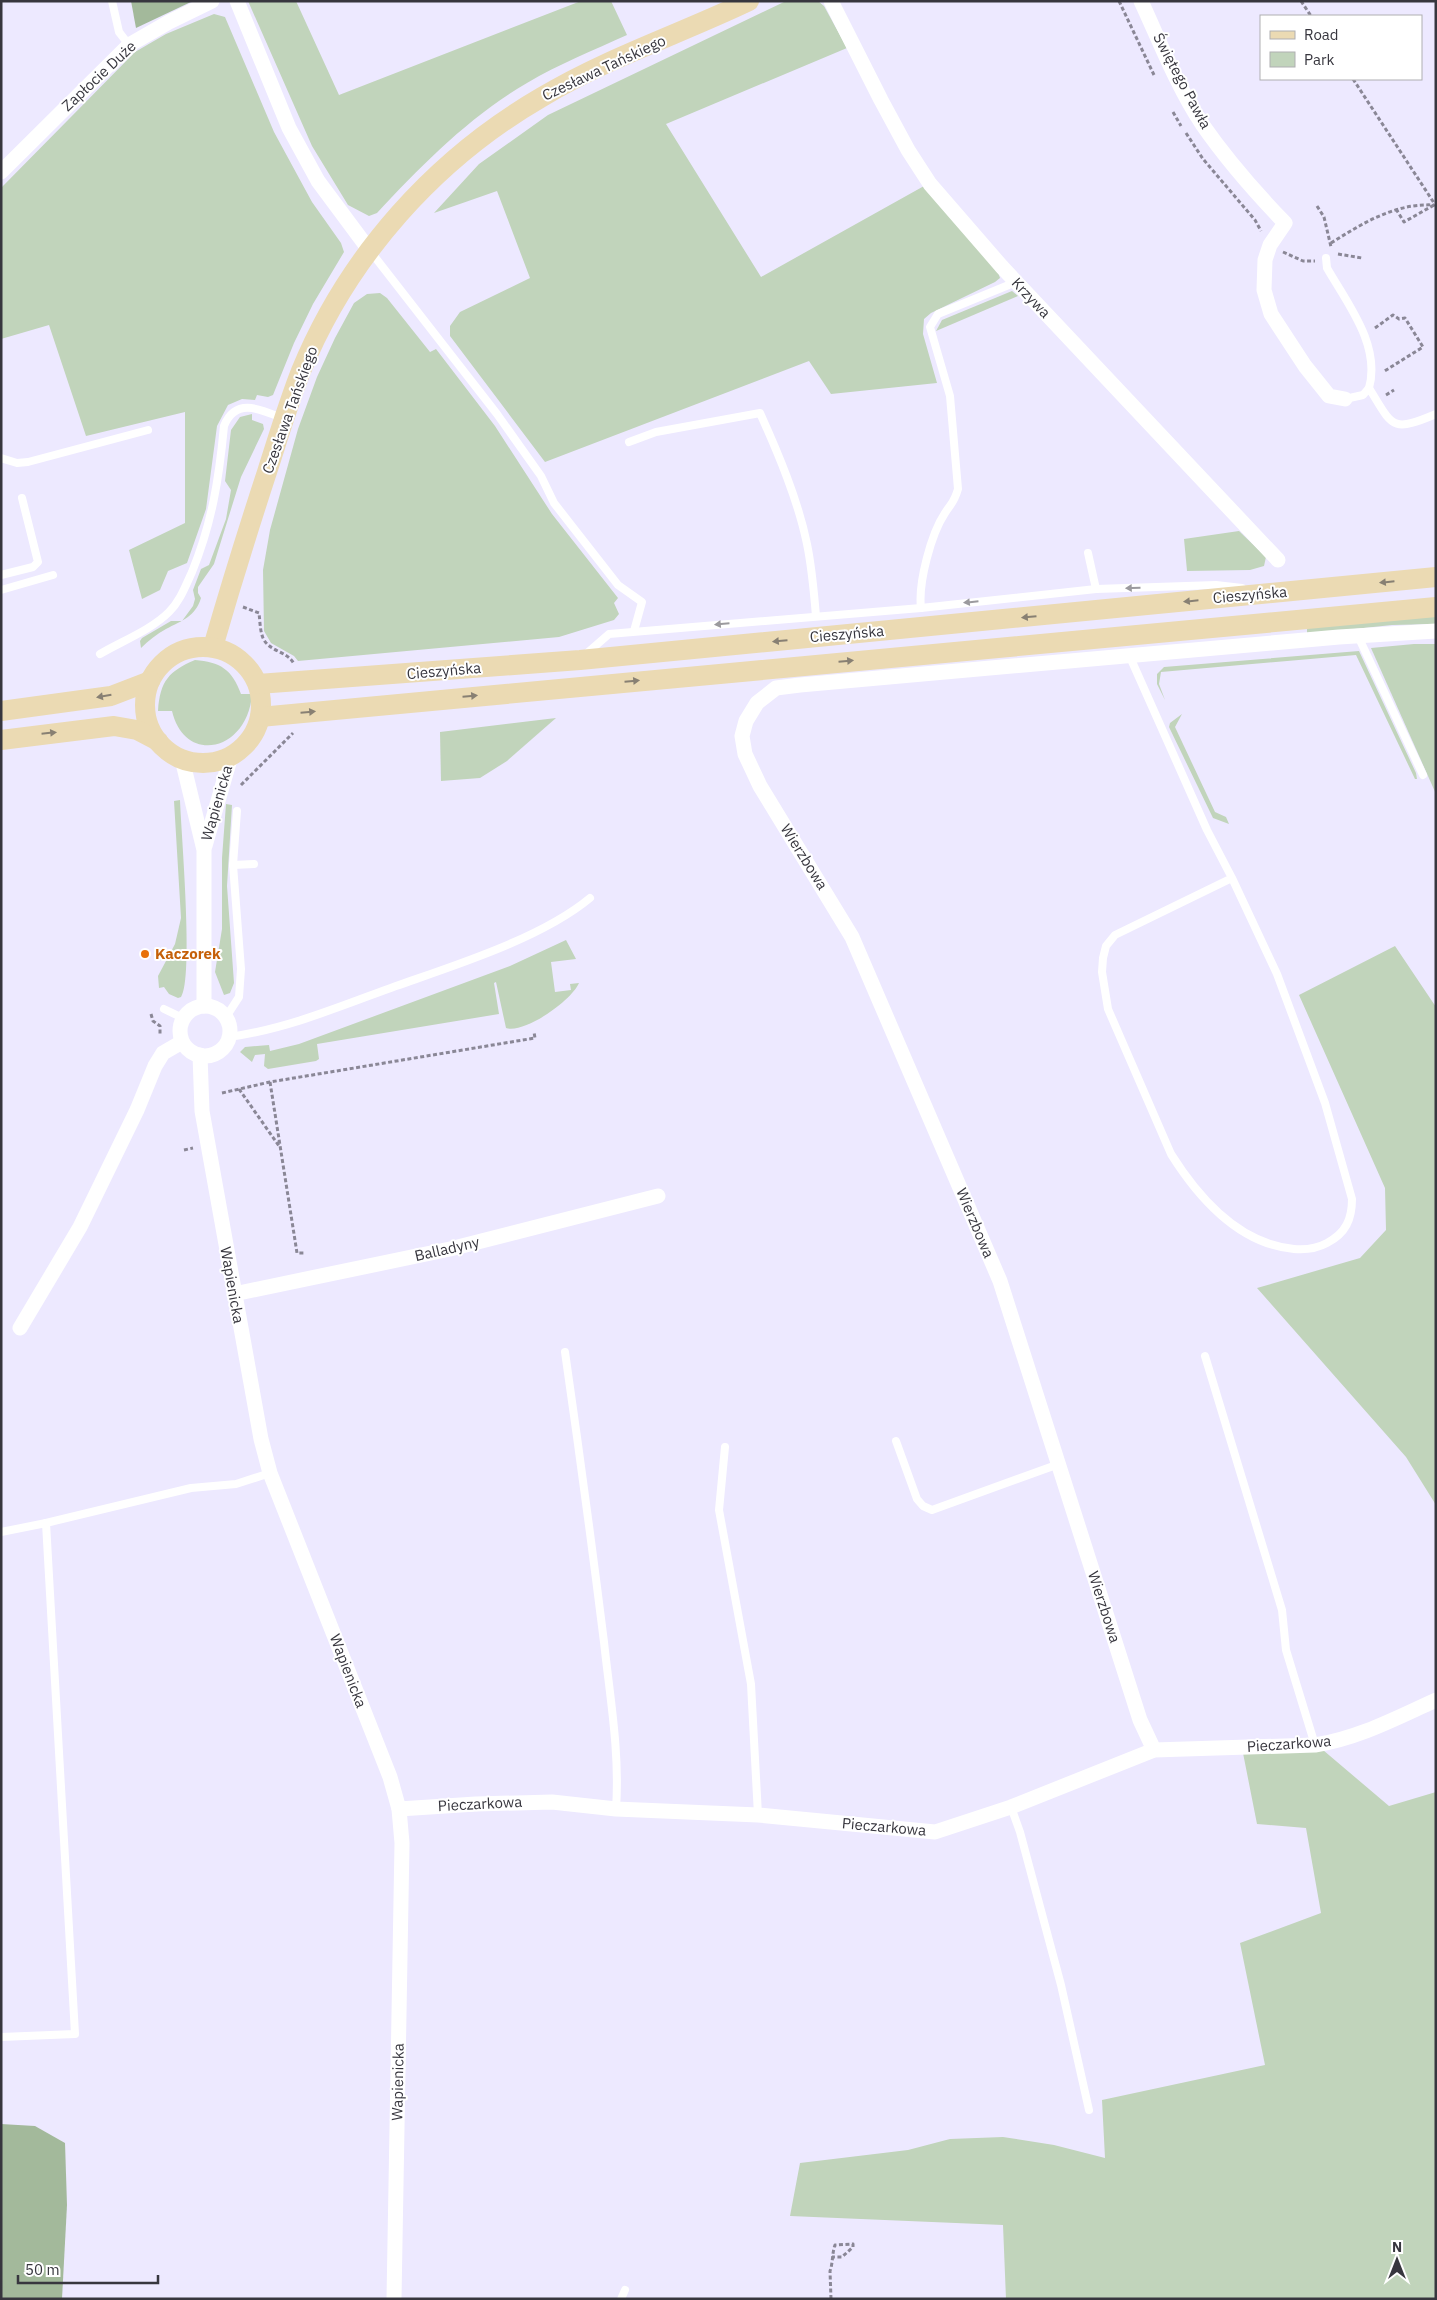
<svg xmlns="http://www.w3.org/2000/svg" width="1437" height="2300" viewBox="0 0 1437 2300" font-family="'IBM Plex Sans',sans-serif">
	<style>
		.green { fill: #c1d4bb }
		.forest { fill: #a3b99b }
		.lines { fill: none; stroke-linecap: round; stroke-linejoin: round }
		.path { stroke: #8a8796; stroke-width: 3; stroke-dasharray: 4 2.5; stroke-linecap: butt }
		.lane { stroke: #fff; stroke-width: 8 }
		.street { stroke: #fff; stroke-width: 15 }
		.secondary { stroke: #ebdab3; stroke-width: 20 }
		.oneway { fill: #888073 }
		.oneway2 { fill: #9b9a9e }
		.food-dot { fill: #e8710a; stroke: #fff; stroke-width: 2 }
		.labels { text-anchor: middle; stroke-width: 4; stroke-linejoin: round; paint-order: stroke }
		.street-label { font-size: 15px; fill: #37363e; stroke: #fff }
		.food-label { font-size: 15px; font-weight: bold; fill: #c56008; stroke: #fff; text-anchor: start }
	</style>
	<rect width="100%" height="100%" fill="#ede9ff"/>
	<g class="green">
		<path d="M 248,1 L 296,1 L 339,95 L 581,1 L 611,1 L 627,35 C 594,50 559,64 527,83 C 469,117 423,164 377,213 L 369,216 L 348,205 L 312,146 Z"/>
		<polygon points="786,1 818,1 824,6 847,48 666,124 761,277 924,186 998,272 1000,278 995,282 931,313 924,319 923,334 937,383 831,394 809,361 545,462 450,336 450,326 460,312 530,278 497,191 434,213 479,164 548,115"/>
		<polygon points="214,14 225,17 274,132 312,202 341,243 344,252 313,304 294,343 273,395 268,397 257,395 255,400 242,399 228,405 217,426 206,509 187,563 168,571 160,590 142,599 129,550 185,523 185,412 86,436 49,325 1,339 1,188 135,52 166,34"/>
		<polygon points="1012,291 1018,296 936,331 942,320"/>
		<polygon points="380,293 387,298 430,352 436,349 495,426 552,514 618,598 614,603 619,614 614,620 559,637 298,661 294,656 271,643 264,631 263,570 270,530 298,429 317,377 335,338 354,303 367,294"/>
		<path d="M 252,414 L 252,420 L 263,424 L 264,429 L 241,477 L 214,564 L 198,587 L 198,593 L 201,598 C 195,617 183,620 166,629 C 157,634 148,641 141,648 L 140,641 L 142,638 L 171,621 L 182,621 L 193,606 L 195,599 L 193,590 L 201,569 L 209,565 L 226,519 L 231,490 L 225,481 L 231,430 L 240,417 Z"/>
		<polygon points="1239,531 1266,557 1264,566 1250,570 1187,571 1184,539"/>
		<polygon points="1436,614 1436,624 1392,625 1307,634 1307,627"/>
		<polygon points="1414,644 1436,644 1436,794 1371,648"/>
		<polygon points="1359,651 1416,773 1417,779 1415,779 1356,655 1161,672 1159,684 1165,700 1157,684 1157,674 1164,667"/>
		<path d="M 195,660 C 220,662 232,669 241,694 L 252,694 C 248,751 185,766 172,711 L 158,711 C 160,681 169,671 195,660 Z"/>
		<polygon points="1182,714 1175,727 1215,812 1226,817 1229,824 1213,818 1169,727 1170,723"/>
		<polygon points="556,718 507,761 480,778 441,781 440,732"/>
		<path d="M 180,800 C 181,831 194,979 181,997 L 178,998 L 169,994 L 164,987 L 159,988 L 158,976 L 175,944 L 181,918 L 174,801 Z"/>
		<polygon points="226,804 232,805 227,886 234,983 230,993 224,995 215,972 222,929 222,858"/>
		<path d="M 566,940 L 576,959 L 551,962 L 555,992 L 571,990 L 570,984 L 579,983 C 572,1000 525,1034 506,1028 L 496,982 L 494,983 L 499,1014 L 317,1044 L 319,1059 L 316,1061 L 268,1069 L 264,1066 L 265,1054 L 255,1055 L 252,1062 L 240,1052 L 245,1047 L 269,1045 L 270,1051 L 299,1044 L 510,966 Z"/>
		<polygon points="1395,946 1436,1007 1436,1505 1406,1457 1257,1288 1360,1258 1386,1230 1385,1188 1299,995"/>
		<polygon points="1323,1750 1389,1806 1436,1792 1436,2299 1006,2299 1003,2225 790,2216 800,2163 908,2150 950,2139 1003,2137 1054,2145 1105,2158 1102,2100 1265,2065 1240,1943 1321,1913 1306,1828 1257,1824 1243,1753"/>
	</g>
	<g class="forest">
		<polygon points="131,1 193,1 136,28"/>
		<polygon points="1,2124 35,2126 65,2143 67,2205 62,2299 1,2299"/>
	</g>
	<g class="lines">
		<g class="path">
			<polyline points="1119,1 1154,75"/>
			<polyline points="1301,1 1311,16"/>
			<polyline points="1353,79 1436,206"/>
			<polyline points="1173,112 1181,126"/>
			<polyline points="1186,133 1203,159 1255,220 1261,231"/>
			<polyline points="1317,206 1324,217 1331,247"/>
			<polyline points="1396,209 1404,222 1434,205"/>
			<path d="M 1331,243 C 1363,223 1395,203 1434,205"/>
			<polyline points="1283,252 1303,261 1315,261"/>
			<polyline points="1338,254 1362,258"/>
			<polyline points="1375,328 1393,315 1399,319 1405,318 1423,347 1383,372"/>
			<polyline points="1386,395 1394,390"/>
			<path d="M 243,607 L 259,613 C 260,621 260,631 263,638 C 269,652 288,651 294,664"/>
			<polyline points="241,785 293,733"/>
			<polyline points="151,1014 153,1021 160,1026 160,1036"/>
			<polyline points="270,1082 297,1253 305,1253"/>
			<polyline points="239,1089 279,1146"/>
			<polyline points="222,1093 270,1082 535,1038 534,1032"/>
			<polyline points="184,1150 193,1148"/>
			<path d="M 831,2299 L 830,2271 C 833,2263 832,2253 835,2245 L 853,2244 L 853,2247 L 842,2257 L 832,2257"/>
		</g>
		<g class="lane">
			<polyline points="112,1 119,32 129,45"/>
			<polyline points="371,252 497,414 541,476 554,503 618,585 642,602 634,631"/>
			<path d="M 1326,258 L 1327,268 C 1347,303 1381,345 1369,388"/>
			<path d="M 1345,399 L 1363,395 L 1369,388 C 1393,427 1391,433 1436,414"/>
			<path d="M 629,442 L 656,432 L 760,413 C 778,453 798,500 807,544 C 812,568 814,592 816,616"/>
			<polyline points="1,458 17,463 28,462 148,430"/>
			<polyline points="1088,553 1096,589"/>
			<polyline points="1,575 33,567 38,562 22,498"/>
			<polyline points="1,590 53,575"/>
			<path d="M 921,608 C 918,583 931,534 945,513 C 952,502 954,503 958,489 L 950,396 L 930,327 L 938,314 L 1016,282"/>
			<polyline points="1358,636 1423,775"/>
			<path d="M 100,654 C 122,641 151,630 169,612 C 180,601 185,587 192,572 C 212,523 219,479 224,426 C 236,396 262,410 284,419"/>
			<polyline points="586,654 609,634 921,608 1096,589 1216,585 1242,588"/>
			<path d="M 1130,657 L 1207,830 L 1232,878 L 1277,974 L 1325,1103 L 1352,1199 C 1352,1219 1346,1233 1327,1243 C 1316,1249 1306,1250 1294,1249 C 1239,1244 1198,1197 1171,1154 L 1108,1009 L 1102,972 L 1103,958 L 1106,946 L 1115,935 L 1232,878"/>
			<polyline points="233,865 254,864"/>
			<polyline points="164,1009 183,1018"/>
			<polyline points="226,1017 239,997 241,969 233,865 237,811"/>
			<path d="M 229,1037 C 287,1029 341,1006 396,986 C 456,965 542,938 590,898"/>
			<path d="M 565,1352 C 579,1449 592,1546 604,1642 C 610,1698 620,1753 616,1809"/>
			<polyline points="1205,1356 1282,1610 1286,1650 1315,1745"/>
			<polyline points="896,1441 917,1499 923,1506 932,1510 1059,1464"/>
			<polyline points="725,1447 719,1510 751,1684 758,1815"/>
			<polyline points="1,1532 46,1523"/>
			<polyline points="1011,1807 1020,1832 1061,1985 1089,2110"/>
			<polyline points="1,2037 75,2034 46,1523 191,1488 236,1484 270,1473"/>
			<polyline points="621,2299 625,2290"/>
		</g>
		<g class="street">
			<polyline points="237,1 289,128 318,181 370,251"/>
			<polyline points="831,1 881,100 908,150 930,184 1002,267 1278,560"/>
			<path d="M 1141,1 C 1160,42 1177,86 1202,124 C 1227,160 1255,192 1285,223 L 1270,245 L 1265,260 L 1264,290 L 1271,314 L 1305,366 L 1329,396 L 1345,399"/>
			<polyline points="1,172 129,45 169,22 212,1"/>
			<polyline points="182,759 204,850 204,1006"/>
			<polyline points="205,846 231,756"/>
			<circle cx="205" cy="1031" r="25"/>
			<polyline points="200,1055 202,1111 261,1439 270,1473 390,1777 399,1809 402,1843 394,2299"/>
			<polyline points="234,1294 450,1249 658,1196"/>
			<polyline points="20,1328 80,1227 137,1110 155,1066 163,1053 182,1042"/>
			<polyline points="1154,1750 1140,1720 1000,1281 852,937 760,786 745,754 742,736 746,721 757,703 776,688 800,685 1339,637 1436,631"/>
			<path d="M 399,1809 L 476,1804 L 552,1802 L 616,1809 L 758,1815 L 935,1832 L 1011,1807 L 1154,1750 L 1315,1745 C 1359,1738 1396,1718 1436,1700"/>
		</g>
		<g class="secondary">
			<path d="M 213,647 C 230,588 248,530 267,472 C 278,438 288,404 301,371 C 348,256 435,159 542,97 C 607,58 680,34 749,1"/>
			<circle cx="203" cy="705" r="58"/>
			<polyline points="258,684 580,660 1436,577"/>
			<polyline points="1,711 111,696 150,681"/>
			<polyline points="260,717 1436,607"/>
			<polyline points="1,740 114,726 137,730 158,741"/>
		</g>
	</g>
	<defs><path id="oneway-solid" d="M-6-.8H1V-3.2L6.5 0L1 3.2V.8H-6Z" transform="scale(1.25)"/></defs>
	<g class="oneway">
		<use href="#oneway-solid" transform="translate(1387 582) rotate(174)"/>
		<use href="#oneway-solid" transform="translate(1191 601) rotate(174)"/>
		<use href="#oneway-solid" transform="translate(1029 617) rotate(175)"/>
		<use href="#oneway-solid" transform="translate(780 641) rotate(175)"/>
		<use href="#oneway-solid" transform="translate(846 661) rotate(-5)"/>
		<use href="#oneway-solid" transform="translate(632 681) rotate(-5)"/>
		<use href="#oneway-solid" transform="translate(104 696) rotate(170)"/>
		<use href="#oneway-solid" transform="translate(470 696) rotate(-5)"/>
		<use href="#oneway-solid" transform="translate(308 712) rotate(-5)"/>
		<use href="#oneway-solid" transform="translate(49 733) rotate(-6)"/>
	</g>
	<g class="oneway2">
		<use href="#oneway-solid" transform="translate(1133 588) rotate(178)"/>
		<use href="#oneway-solid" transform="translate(971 602) rotate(174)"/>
		<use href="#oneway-solid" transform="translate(722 624) rotate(175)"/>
	</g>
	<circle class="food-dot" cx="145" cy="954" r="5"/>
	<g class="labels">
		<g class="street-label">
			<text transform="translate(604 68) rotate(-25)" y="5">Czesława Tańskiego</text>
			<text transform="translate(99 76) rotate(-43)" y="5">Zapłocie Duże</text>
			<text transform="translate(1182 81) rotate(62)" y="5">Świętego Pawła</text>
			<text transform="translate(1031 298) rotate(47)" y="5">Krzywa</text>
			<text transform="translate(290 410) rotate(-70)" y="5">Czesława Tańskiego</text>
			<text transform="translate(1250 595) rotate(-5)" y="5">Cieszyńska</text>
			<text transform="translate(847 634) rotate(-5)" y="5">Cieszyńska</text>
			<text transform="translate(444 671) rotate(-5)" y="5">Cieszyńska</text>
			<text transform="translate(217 803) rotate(-74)" y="5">Wapienicka</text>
			<text transform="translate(804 857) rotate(58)" y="5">Wierzbowa</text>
			<text transform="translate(975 1223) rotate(67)" y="5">Wierzbowa</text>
			<text transform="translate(447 1249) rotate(-13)" y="5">Balladyny</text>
			<text transform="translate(232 1285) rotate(80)" y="5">Wapienicka</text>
			<text transform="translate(1104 1607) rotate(72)" y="5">Wierzbowa</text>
			<text transform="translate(348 1671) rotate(69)" y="5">Wapienicka</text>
			<text transform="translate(1289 1744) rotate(-4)" y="5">Pieczarkowa</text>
			<text transform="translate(480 1804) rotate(-3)" y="5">Pieczarkowa</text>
			<text transform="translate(884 1827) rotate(5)" y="5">Pieczarkowa</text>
			<text transform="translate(398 2082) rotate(-89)" y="5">Wapienicka</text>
		</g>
		<g class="food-label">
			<text x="155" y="959">Kaczorek</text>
		</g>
	</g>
	<rect width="1437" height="2300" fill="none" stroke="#37363e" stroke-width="5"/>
	<rect x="1260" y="15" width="162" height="65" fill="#ffffff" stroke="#afafb2"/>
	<rect x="1270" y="31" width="25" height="8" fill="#ebdab3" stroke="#afafb2"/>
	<text x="1304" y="40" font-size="15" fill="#37363e">Road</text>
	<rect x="1270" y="52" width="25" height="15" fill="#c1d4bb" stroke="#afafb2"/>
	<text x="1304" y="65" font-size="15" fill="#37363e">Park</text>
	<g transform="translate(1397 2260)" stroke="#ffffff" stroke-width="4" paint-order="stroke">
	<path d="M0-4L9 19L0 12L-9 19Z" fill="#37363e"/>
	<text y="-8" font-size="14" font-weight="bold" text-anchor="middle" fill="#37363e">N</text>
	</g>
	<path d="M18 2275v8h140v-8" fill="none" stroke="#37363e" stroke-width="2.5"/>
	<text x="25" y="2275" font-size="15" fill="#37363e" stroke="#ffffff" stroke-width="4" paint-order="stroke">50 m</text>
</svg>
